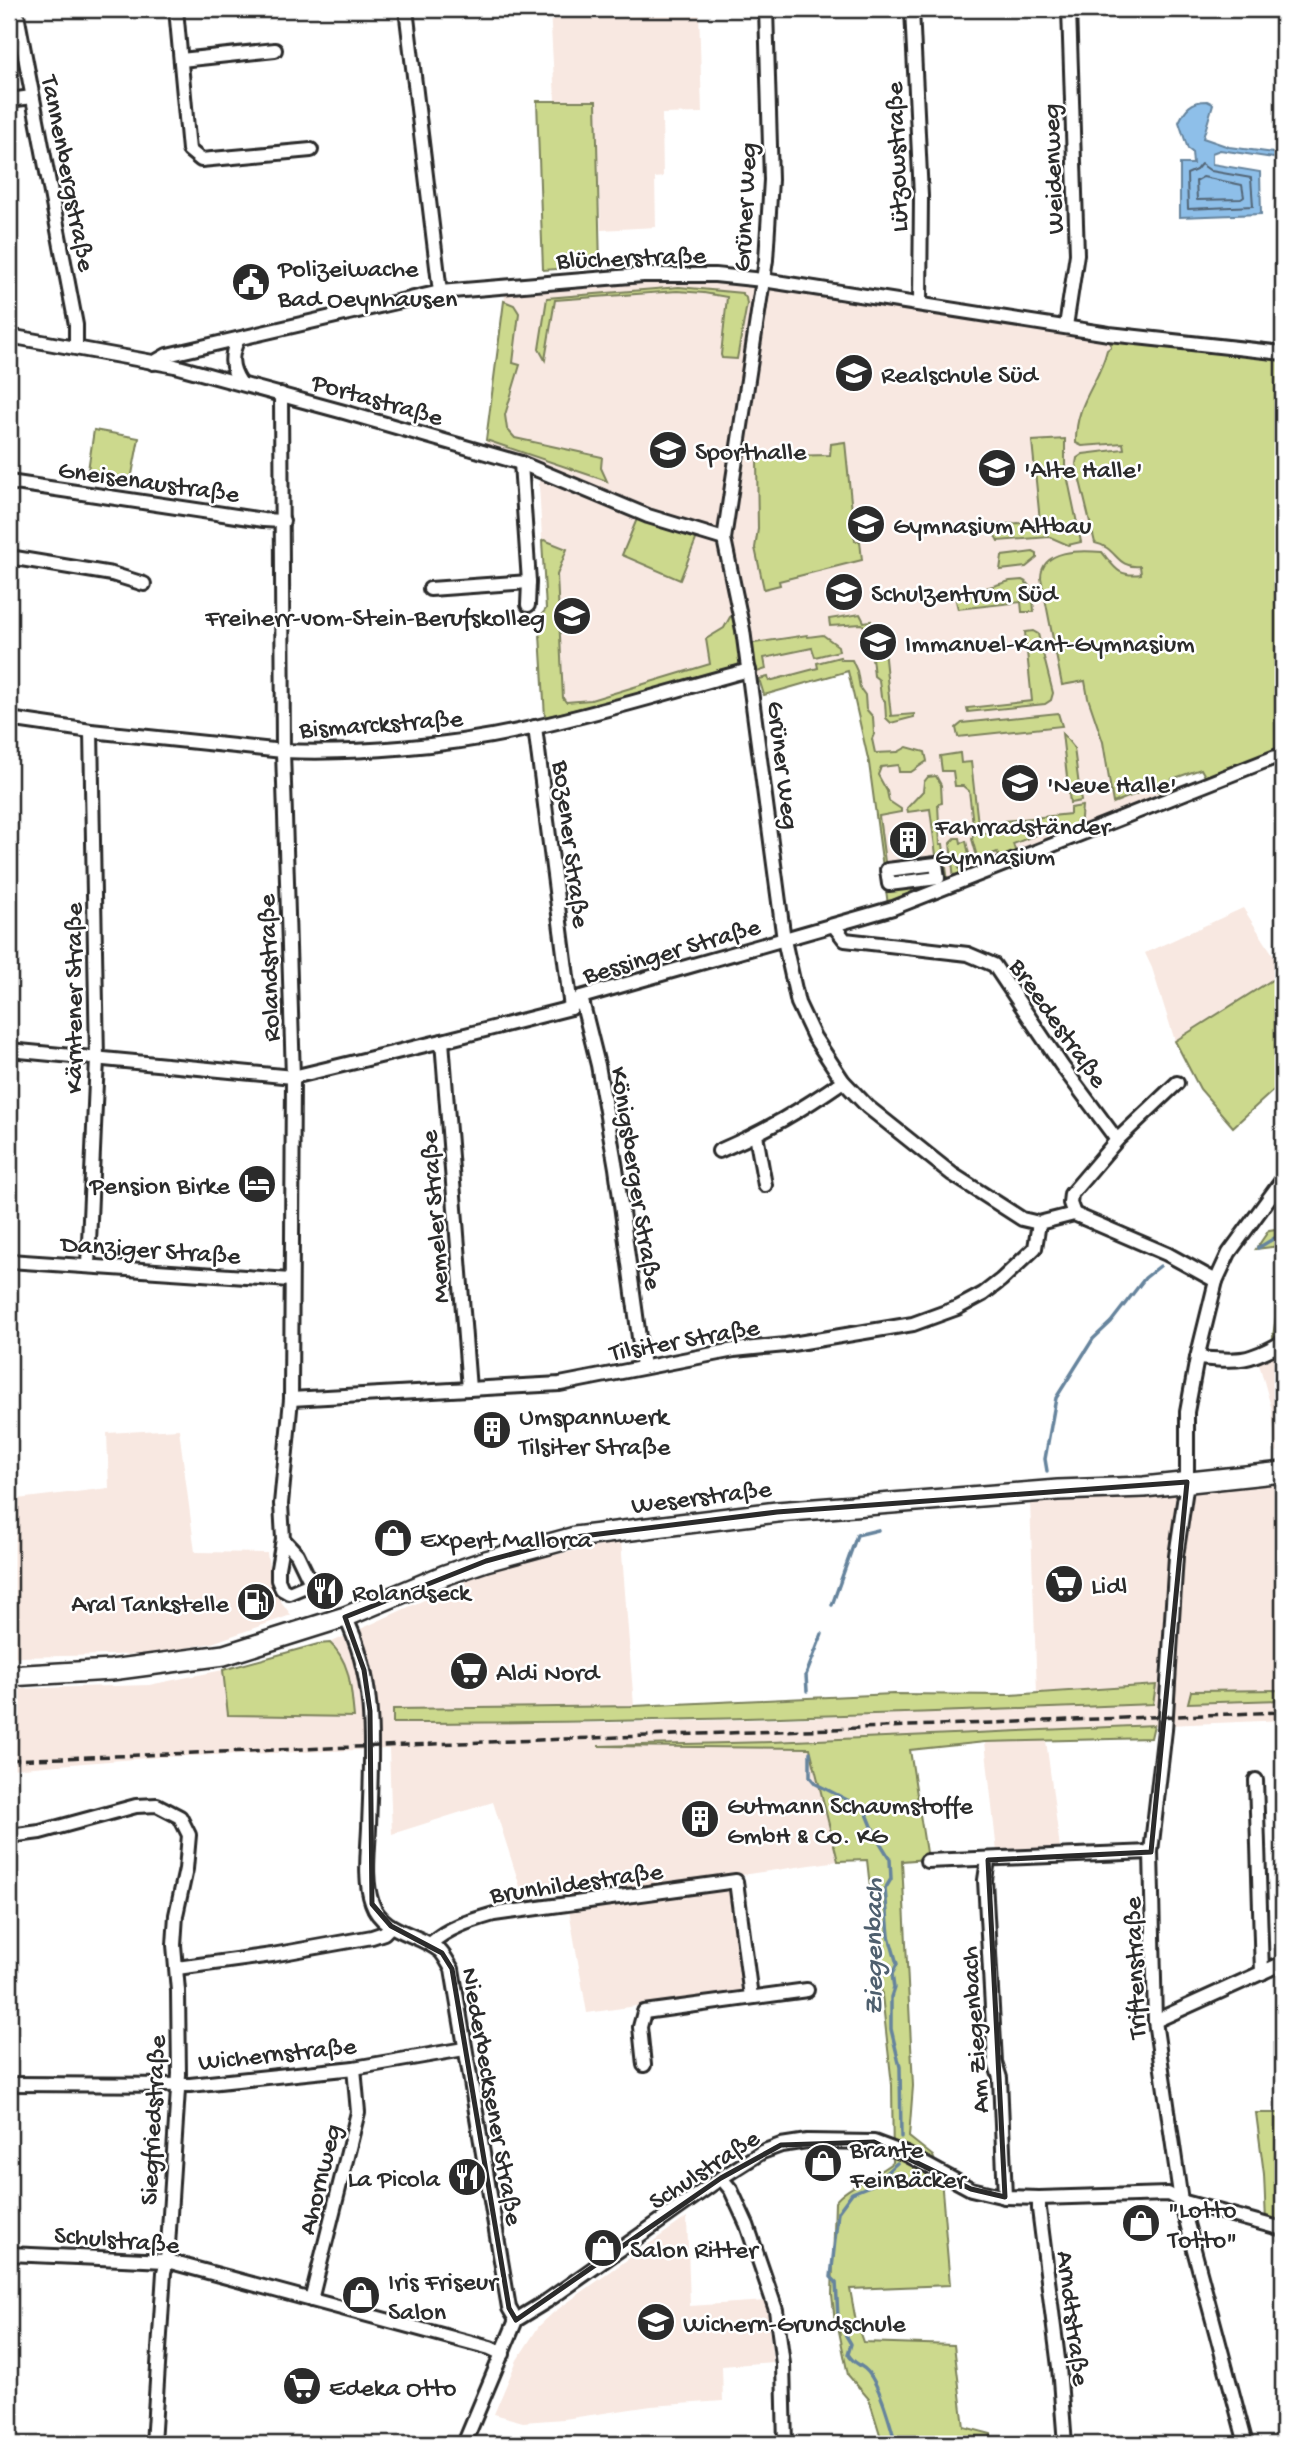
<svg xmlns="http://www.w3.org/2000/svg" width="1292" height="2453" viewBox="0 0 1292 2453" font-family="'Gochi Hand',sans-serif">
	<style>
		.built { fill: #f8e8e1 }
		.green { fill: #ccd98d; stroke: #7c825c; stroke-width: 2 }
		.water { fill: #8ebfe9; stroke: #66849d; stroke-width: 2 }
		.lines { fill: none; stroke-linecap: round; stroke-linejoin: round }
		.shore { stroke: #536677; stroke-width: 2 }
		.stream { stroke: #66849d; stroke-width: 3.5 }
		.street-casing { stroke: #2b2b2b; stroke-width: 18 }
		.secondary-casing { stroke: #2b2b2b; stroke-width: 24 }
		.street { stroke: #fff; stroke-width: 12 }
		.secondary { stroke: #fff; stroke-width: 19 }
		.rail { stroke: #2b2b2b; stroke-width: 3.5; stroke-dasharray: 10 5; stroke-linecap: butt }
		.marked { fill: none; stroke: #2b2b2b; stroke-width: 5; stroke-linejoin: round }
		.labels { text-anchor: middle; stroke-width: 5; stroke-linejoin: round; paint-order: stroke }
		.street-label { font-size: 26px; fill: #2b2b2b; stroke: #fff }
		.poi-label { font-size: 26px; fill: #2b2b2b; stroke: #fff; text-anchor: start }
		.water-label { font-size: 28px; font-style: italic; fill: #4e5f6e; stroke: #fff }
	</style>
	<rect width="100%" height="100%" fill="#fff"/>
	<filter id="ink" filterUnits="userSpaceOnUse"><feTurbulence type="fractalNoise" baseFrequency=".0143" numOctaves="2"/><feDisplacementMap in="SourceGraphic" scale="14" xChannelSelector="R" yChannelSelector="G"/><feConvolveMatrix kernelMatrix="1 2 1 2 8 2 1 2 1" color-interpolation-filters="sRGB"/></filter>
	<g filter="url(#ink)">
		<g class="built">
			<polygon points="550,9 699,9 702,113 662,114 663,177 655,178 656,227 601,230 596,101 555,100"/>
			<polygon points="643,279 714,279 920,307 1110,340 1156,690 1163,796 888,905 869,763 848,671 764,695 754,665 545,717 539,618 546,609 538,467 485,451 506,288"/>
			<polygon points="1243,908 1283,970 1283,973 1175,1041 1152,968 1145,953"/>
			<polygon points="1283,1336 1283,1451 1276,1452 1272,1410 1256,1353"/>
			<polygon points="179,1429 195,1552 267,1553 270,1576 280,1600 291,1615 212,1643 154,1654 17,1657 9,1652 9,1500 109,1488 107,1433"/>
			<polygon points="1283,1479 1283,1690 1192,1691 1189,1703 1283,1700 1283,1720 772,1742 631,1745 810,1748 838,1861 728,1877 741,1991 587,2013 566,1893 524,1899 493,1802 392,1834 389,1749 159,1757 9,1769 9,1689 149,1685 223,1670 228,1715 337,1649 330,1643 483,1573 542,1557 621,1542 634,1706 393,1709 393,1723 596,1723 770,1719 1153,1704 1155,1686 1037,1693 1030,1501"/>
			<polygon points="1046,1740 1060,1848 997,1852 985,1742"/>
			<polygon points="687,2217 690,2306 766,2301 773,2362 722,2366 723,2401 651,2406 564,2419 523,2422 494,2414 517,2360 539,2326 554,2312"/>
		</g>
		<g class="green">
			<polygon points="537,101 596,101 600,266 543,270"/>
			<polygon points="679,287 742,293 746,298 747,304 737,359 722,358 721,355 727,297 704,293 677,291 555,300 545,360 539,349 547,298"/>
			<polygon points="504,301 514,305 519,313 513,363 520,365 505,415 507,429 515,438 602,457 601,468 607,481 486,440"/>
			<path d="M 1110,340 L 1283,359 L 1283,752 L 1206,778 L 1201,769 L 1172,779 L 1175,790 L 1160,795 L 1156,786 L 1113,803 L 1103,742 L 1088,698 L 1085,681 L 1062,685 L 1041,578 C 1041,549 1081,550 1102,552 C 1115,568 1118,577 1141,574 L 1140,566 C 1116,569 1117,547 1095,543 L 1076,464 L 1077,458 L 1083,454 L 1124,449 L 1123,443 L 1082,446 L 1076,443 C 1075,402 1099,384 1107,350 L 1111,347 Z"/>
			<polygon points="94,430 139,438 130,485 87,477"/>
			<polygon points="1065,439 1065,466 1081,542 1068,545 1050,537 998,541 994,534 990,531 989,526 1040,521 1032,441"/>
			<polygon points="845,442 855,541 860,541 862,560 779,581 780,585 764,589 755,548 758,529 757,459 783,456 830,455 831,444"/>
			<polygon points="639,514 697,537 680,580 622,555"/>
			<polygon points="544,540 567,549 557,575 563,698 566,702 591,700 710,664 706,639 724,628 730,617 735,615 743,668 545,717 539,618 546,609 542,541"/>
			<polygon points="1033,552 1037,554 1037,558 1026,567 1000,570 1002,556"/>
			<path d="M 1022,580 C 1034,585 1033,600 1034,612 L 1022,612 L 1021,602 L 958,609 L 955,597 L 1010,581 Z"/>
			<polygon points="860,614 864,622 871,621 872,635 862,624 830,626 829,619"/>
			<polygon points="1033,631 1038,634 1053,693 1051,700 1045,704 968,712 967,708 1032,701 1025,632"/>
			<polygon points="807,635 808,637 823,635 838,646 839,651 815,657 812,648 764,658 766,669 757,672 755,666 751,666 748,644"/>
			<polygon points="879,649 884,649 891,716 914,714 914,717 891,723 886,718 885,701 881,697 879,680 874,676 872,657"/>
			<polygon points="840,657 841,660 852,660 857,671 860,688 865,695 866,709 873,717 874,734 872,739 875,753 898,752 907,747 925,752 927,761 911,772 899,772 898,765 881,767 878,775 887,791 889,801 901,809 901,812 879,816 888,885 910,882 913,896 888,905 869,763 848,671 764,695 759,679 768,677 769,681 818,668 817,663"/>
			<polygon points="1058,713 1062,726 958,737 956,728 962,723"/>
			<polygon points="1062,733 1074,748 1081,801 1070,803"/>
			<polygon points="960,753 961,763 971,762 978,824 973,824 969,791 963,786 955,786 953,771 942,771 940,756"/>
			<polygon points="936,776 941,785 942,803 938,804 940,844 943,844 948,882 934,887 917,887 916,882 939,878 930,809 908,812 907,808 923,791 924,782 928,777"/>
			<polygon points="1082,806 1080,829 1067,832 1063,824 1013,844 1016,853 1000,860 997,852 978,860 972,839 974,832 979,831 979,834 1004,831 1004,821 1070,814 1070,808"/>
			<polygon points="955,838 960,838 961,843 966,841 971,863 959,868 962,875 954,879 950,843"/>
			<polygon points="1283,973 1283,1097 1276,1088 1233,1127 1200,1089 1175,1041"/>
			<polygon points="1283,1228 1283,1336 1272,1343 1281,1284 1280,1246 1256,1249 1269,1230"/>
			<path d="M 330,1643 C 351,1662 351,1690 354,1717 L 228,1715 L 223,1670 L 318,1644 Z"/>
			<path d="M 1156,1685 L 1153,1704 C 900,1714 647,1723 393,1723 L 393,1709 L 634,1706 L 893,1694 L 1010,1695 Z"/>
			<polygon points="1283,1690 1283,1700 1188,1703 1191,1691"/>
			<path d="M 1154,1725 L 1151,1738 L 985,1742 L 910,1750 L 927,1859 L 902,1861 L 913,2086 L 909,2137 L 933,2156 L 941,2178 L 950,2285 L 850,2289 L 856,2322 L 863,2342 L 954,2345 L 964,2427 L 991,2434 L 992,2444 L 971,2444 L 963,2438 L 920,2444 L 883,2444 L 869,2399 L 848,2375 L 839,2331 L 835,2322 L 832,2295 L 835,2202 C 846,2187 876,2176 893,2162 L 892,2085 L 867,1860 L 838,1861 L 810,1748 L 598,1746 L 772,1742 Z"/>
			<polygon points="1256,2113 1283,2113 1283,2225 1266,2222 1264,2174"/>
		</g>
		<path class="water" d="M 1207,101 L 1213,104 L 1203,138 L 1229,147 L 1281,154 L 1283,157 L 1280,159 L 1220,150 L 1212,153 L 1212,164 L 1260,172 L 1261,214 L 1180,217 L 1180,164 L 1193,164 L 1192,152 L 1188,149 L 1179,122 C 1185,109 1191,101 1207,101 Z"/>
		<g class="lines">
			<g class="shore">
				<polygon points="1201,164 1211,171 1251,178 1253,206 1188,209 1187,174 1196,170"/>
				<polygon points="1203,177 1242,185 1244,197 1241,199 1197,200 1196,181"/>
			</g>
			<g class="stream">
				<polyline points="1258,1248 1283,1233"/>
				<polyline points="1047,1471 1045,1459 1056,1398 1093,1339 1111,1322 1145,1278 1160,1266"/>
				<polyline points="832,1605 857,1535 878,1530"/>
				<polyline points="807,1691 806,1675 822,1634"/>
				<polyline points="810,1752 810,1777 816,1784 865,1809 876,1836 890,1859 891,1879 885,1889 889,1936 897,1964 892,1974 894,1988 891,1997 891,2029 900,2067 901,2137"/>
				<polyline points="838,2317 836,2282 831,2277 838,2212 852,2193 872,2185 897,2163"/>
				<path d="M 844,2332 L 851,2344 L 848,2354 C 854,2365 862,2364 868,2372 C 881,2388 890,2424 896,2444"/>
			</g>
			<defs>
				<g id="street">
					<polyline points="16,9 76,325 76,347"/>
					<polyline points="176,9 189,150 201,160 311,150"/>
					<polyline points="406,9 440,292"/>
					<polyline points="766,9 771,180 766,260 724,539 743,630 784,940 798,1003 814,1037 843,1081 868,1107 952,1174 1022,1219 1039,1223 1074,1214 1167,1254 1216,1281"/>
					<polyline points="912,9 921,196 920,303"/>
					<polyline points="181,60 275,50"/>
					<polyline points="9,100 32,97"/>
					<polyline points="1066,326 1077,254 1069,9"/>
					<polyline points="9,336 175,366 344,412 521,463 648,516 724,539"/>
					<path d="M 238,339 C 230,355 230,367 240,382"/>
					<polyline points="153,363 167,355 440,292 643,275 715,275 763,280 1109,334 1283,353"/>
					<polyline points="281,394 283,751 293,1077 291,1399 281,1504 283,1539 278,1568 278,1580 282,1589 289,1593 308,1585 309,1579 297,1554 283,1539"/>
					<polyline points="521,463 529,582 528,605"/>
					<polyline points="9,482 263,520 283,521"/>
					<polyline points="9,557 112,574 144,584"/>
					<polyline points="430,589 529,582"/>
					<path d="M 9,719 L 91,731 L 283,751 C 359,754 448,746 522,730 C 598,714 674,690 749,670"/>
					<polyline points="535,727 571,1008"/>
					<polygon points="936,864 938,878 889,884 887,870"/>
					<polyline points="834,926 845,940 968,954 994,965 1062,1066 1117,1140"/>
					<polyline points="581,997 598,1065 616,1168 643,1367"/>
					<polyline points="442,1041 469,1389"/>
					<polyline points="9,1050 293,1077 442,1041 571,1008 581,997 893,908 1283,754"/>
					<polyline points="756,1135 765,1185"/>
					<path d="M 719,1151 C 766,1131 801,1110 843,1081"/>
					<polyline points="1074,1214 1070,1203 1071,1194 1117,1140 1177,1083"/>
					<polyline points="9,1261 290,1280"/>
					<polyline points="88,1265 97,1059 91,731"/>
					<path d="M 1197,1358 C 1239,1361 1246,1363 1283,1342"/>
					<polyline points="291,1399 560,1384 734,1350 786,1345 913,1324 957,1308 983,1294 1001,1280 1035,1248 1039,1223"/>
					<path d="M 345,1617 C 379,1682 371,1758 369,1828 C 368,1852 364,1880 372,1903 C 382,1933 419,1933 440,1951 C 445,1956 448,1963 452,1969 L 509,2308 L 516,2320"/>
					<polyline points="1256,1780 1262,1973"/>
					<polyline points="9,1836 40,1832 136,1806 157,1805 180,1817 189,1835 186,1869 176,1915 174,1945 178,1991 179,2074 167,2261 164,2272 153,2444"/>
					<polyline points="988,1860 985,1880 995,2062 1000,2078 1005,2197"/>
					<polyline points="927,1861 1151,1852"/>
					<path d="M 430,1944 C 449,1927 470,1921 494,1914 L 736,1881 L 751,1997"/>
					<polyline points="177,1968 272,1955 372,1937 384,1933 391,1926"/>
					<polyline points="1155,2021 1283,1963"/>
					<polyline points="644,2065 640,2027 644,2012 807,1990"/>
					<polyline points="9,2084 190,2085 354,2068 464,2049"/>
					<polyline points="721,2178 731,2190 747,2225 776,2310 783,2364 785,2444"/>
					<polyline points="1039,2198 1039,2209 1059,2367 1065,2444"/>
					<polyline points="9,2254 167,2261 490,2348 503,2354"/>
					<polyline points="311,2300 358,2112 354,2068"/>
					<polyline points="464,2444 516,2320 547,2301 721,2178 762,2152 781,2145 807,2141 874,2142 906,2154 971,2189 1005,2197 1039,2198 1168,2194 1181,2201 1283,2229"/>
					<polyline points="1246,2444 1181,2201 1155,2021 1151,1852 1165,1730 1176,1556 1187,1482 1187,1412 1197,1358 1216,1281 1229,1253 1283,1179"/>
				</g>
				<polyline id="secondary" points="9,1676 111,1670 224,1655 345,1617 445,1575 486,1561 575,1537 777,1512 1058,1490 1144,1487 1283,1472"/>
			</defs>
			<use href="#street" class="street-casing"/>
			<use href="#secondary" class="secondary-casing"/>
			<use href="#street" class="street"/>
			<use href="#secondary" class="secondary"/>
			<polyline class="rail" points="9,1760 1283,1712"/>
		</g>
	</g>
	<path class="marked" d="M 1187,1482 L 1151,1852 L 988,1860 L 1005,2197 L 971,2189 L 874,2142 L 781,2145 L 721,2178 L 516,2320 L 509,2308 L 452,1969 L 442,1953 L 391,1926 L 372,1904 L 370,1711 L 364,1670 L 345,1617 L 486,1561 L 575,1537 L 777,1512 Z"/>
	<defs>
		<symbol id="civic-disc" viewBox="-11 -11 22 22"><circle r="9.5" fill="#2b2b2b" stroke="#fff"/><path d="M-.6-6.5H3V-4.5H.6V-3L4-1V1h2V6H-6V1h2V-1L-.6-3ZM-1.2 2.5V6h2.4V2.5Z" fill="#fff"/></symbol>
		<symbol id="school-disc" viewBox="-11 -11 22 22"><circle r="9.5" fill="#2b2b2b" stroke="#fff"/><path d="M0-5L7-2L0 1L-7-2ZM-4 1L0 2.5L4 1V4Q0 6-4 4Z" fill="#fff"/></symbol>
		<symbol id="building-disc" viewBox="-11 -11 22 22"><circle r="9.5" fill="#2b2b2b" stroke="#fff"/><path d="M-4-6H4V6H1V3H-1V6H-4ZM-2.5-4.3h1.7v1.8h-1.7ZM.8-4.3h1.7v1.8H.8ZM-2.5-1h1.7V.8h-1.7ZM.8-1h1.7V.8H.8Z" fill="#fff"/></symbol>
		<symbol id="hotel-disc" viewBox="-11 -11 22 22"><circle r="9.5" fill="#2b2b2b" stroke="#fff"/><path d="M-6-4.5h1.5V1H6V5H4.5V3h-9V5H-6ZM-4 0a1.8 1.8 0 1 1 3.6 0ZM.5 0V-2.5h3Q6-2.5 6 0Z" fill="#fff"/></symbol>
		<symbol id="shop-disc" viewBox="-11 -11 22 22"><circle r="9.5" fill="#2b2b2b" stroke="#fff"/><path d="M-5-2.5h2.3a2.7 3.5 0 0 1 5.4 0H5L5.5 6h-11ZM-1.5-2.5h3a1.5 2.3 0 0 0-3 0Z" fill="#fff"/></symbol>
		<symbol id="supermarket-disc" viewBox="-11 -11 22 22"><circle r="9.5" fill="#2b2b2b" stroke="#fff"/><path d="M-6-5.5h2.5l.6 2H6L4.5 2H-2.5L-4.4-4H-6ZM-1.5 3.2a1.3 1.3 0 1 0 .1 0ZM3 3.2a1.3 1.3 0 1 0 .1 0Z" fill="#fff"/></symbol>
		<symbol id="restaurant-disc" viewBox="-11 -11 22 22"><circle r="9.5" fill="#2b2b2b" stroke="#fff"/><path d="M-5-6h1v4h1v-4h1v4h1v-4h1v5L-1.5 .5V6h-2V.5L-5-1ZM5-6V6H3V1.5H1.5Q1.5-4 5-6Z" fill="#fff"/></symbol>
		<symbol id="fuel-disc" viewBox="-11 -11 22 22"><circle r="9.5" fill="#2b2b2b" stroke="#fff"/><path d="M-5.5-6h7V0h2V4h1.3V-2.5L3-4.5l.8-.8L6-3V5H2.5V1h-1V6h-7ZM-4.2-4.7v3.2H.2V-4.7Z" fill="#fff"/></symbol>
	</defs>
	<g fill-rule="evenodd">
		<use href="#civic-disc" x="229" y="260" width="44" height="44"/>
		<use href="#school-disc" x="832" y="351" width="44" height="44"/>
		<use href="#school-disc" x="646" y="428" width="44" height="44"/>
		<use href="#school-disc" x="975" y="446" width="44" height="44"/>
		<use href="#school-disc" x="844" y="502" width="44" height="44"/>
		<use href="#school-disc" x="822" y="570" width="44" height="44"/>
		<use href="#school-disc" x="550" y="594" width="44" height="44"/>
		<use href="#school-disc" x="856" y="620" width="44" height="44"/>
		<use href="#school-disc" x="998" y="761" width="44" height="44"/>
		<use href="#building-disc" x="886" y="818" width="44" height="44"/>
		<use href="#hotel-disc" x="235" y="1162" width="44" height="44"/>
		<use href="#building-disc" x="470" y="1408" width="44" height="44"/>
		<use href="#shop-disc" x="371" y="1516" width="44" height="44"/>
		<use href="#supermarket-disc" x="1042" y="1562" width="44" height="44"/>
		<use href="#restaurant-disc" x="303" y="1569" width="44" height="44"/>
		<use href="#fuel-disc" x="234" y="1580" width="44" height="44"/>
		<use href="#supermarket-disc" x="447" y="1649" width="44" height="44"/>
		<use href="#building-disc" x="678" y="1797" width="44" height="44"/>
		<use href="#shop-disc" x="801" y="2141" width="44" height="44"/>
		<use href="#restaurant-disc" x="445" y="2155" width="44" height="44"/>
		<use href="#shop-disc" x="1119" y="2201" width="44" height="44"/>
		<use href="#shop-disc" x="581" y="2226" width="44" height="44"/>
		<use href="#shop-disc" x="339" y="2273" width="44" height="44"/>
		<use href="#school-disc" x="634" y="2300" width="44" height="44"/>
		<use href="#supermarket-disc" x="280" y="2364" width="44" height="44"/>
	</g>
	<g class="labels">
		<g class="street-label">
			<text transform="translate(895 157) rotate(-92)" y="9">Lützowstraße</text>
			<text transform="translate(1051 169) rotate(-92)" y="9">Weidenweg</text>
			<text transform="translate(70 173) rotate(79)" y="9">Tannenbergstraße</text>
			<text transform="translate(743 207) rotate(-87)" y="9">Grüner Weg</text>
			<text transform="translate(631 256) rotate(-2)" y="9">Blücherstraße</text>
			<text transform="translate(378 398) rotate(16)" y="9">Portastraße</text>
			<text transform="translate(149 480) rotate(8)" y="9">Gneisenaustraße</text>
			<text transform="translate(381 722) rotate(-4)" y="9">Bismarckstraße</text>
			<text transform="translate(785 765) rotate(83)" y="9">Grüner Weg</text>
			<text transform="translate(573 844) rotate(83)" y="9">Bozener Straße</text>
			<text transform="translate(671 949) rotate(-16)" y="9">Bessinger Straße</text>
			<text transform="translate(267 968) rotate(-92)" y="9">Rolandstraße</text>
			<text transform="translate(72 998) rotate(-90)" y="9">Kärntener Straße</text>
			<text transform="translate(1060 1022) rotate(55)" y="9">Breedestraße</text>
			<text transform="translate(638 1178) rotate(81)" y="9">Königsberger Straße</text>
			<text transform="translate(433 1217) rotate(-94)" y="9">Memeler Straße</text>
			<text transform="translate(151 1248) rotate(4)" y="9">Danziger Straße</text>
			<text transform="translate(684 1338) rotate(-10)" y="9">Tilsiter Straße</text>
			<text transform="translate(701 1495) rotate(-7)" y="9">Weserstraße</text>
			<text transform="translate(576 1881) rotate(-8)" y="9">Brunhildestraße</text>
			<text transform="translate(1133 1968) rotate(-92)" y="9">Triftenstraße</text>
			<text transform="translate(973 2030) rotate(-94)" y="9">Am Ziegenbach</text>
			<text transform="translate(277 2052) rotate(-6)" y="9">Wichernstraße</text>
			<text transform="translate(494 2096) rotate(80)" y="9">Niederbecksener Straße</text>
			<text transform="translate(151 2120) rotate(-87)" y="9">Siegfriedstraße</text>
			<text transform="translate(703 2168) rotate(-33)" y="9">Schulstraße</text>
			<text transform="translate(318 2179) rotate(-76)" y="9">Ahornweg</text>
			<text transform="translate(117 2238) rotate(5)" y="9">Schulstraße</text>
			<text transform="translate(1075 2318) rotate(83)" y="9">Arndtstraße</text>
		</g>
		<g class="poi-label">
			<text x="278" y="276">Polizeiwache<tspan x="278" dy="30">Bad Oeynhausen</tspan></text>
			<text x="881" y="382">Realschule Süd</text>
			<text x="695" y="459">Sporthalle</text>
			<text x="1024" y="477">'Alte Halle'</text>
			<text x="893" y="533">Gymnasium Altbau</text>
			<text x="871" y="601">Schulzentrum Süd</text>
			<text x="545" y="625" text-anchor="end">Freiherr-vom-Stein-Berufskolleg</text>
			<text x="905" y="651">Immanuel-Kant-Gymnasium</text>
			<text x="1047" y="792">'Neue Halle'</text>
			<text x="935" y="834">Fahrradständer<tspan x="935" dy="30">Gymnasium</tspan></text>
			<text x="230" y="1193" text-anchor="end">Pension Birke</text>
			<text x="519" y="1424">Umspannwerk<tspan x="519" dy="30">Tilsiter Straße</tspan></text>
			<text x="420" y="1547">Expert Mallorca</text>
			<text x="1091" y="1593">Lidl</text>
			<text x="352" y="1600">Rolandseck</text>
			<text x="229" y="1611" text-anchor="end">Aral Tankstelle</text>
			<text x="496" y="1680">Aldi Nord</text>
			<text x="727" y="1813">Gutmann Schaumstoffe<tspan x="727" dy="30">GmbH &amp; Co. KG</tspan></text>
			<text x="850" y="2157">Brante<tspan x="850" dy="30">FeinBäcker</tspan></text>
			<text x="440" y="2186" text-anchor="end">La Picola</text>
			<text x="1168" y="2217">"Lotto<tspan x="1168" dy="30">Totto"</tspan></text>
			<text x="630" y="2257">Salon Ritter</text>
			<text x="388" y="2289">Iris Friseur<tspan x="388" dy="30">Salon</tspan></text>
			<text x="683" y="2331">Wichern-Grundschule</text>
			<text x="329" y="2395">Edeka Otto</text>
		</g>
		<g class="water-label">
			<text transform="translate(871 1947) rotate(-90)" y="10">Ziegenbach</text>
		</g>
	</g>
	<rect width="1292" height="2453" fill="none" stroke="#fff" stroke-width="35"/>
	<rect x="18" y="18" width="1257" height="2418" fill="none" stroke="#2b2b2b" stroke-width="2.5" filter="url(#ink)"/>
</svg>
